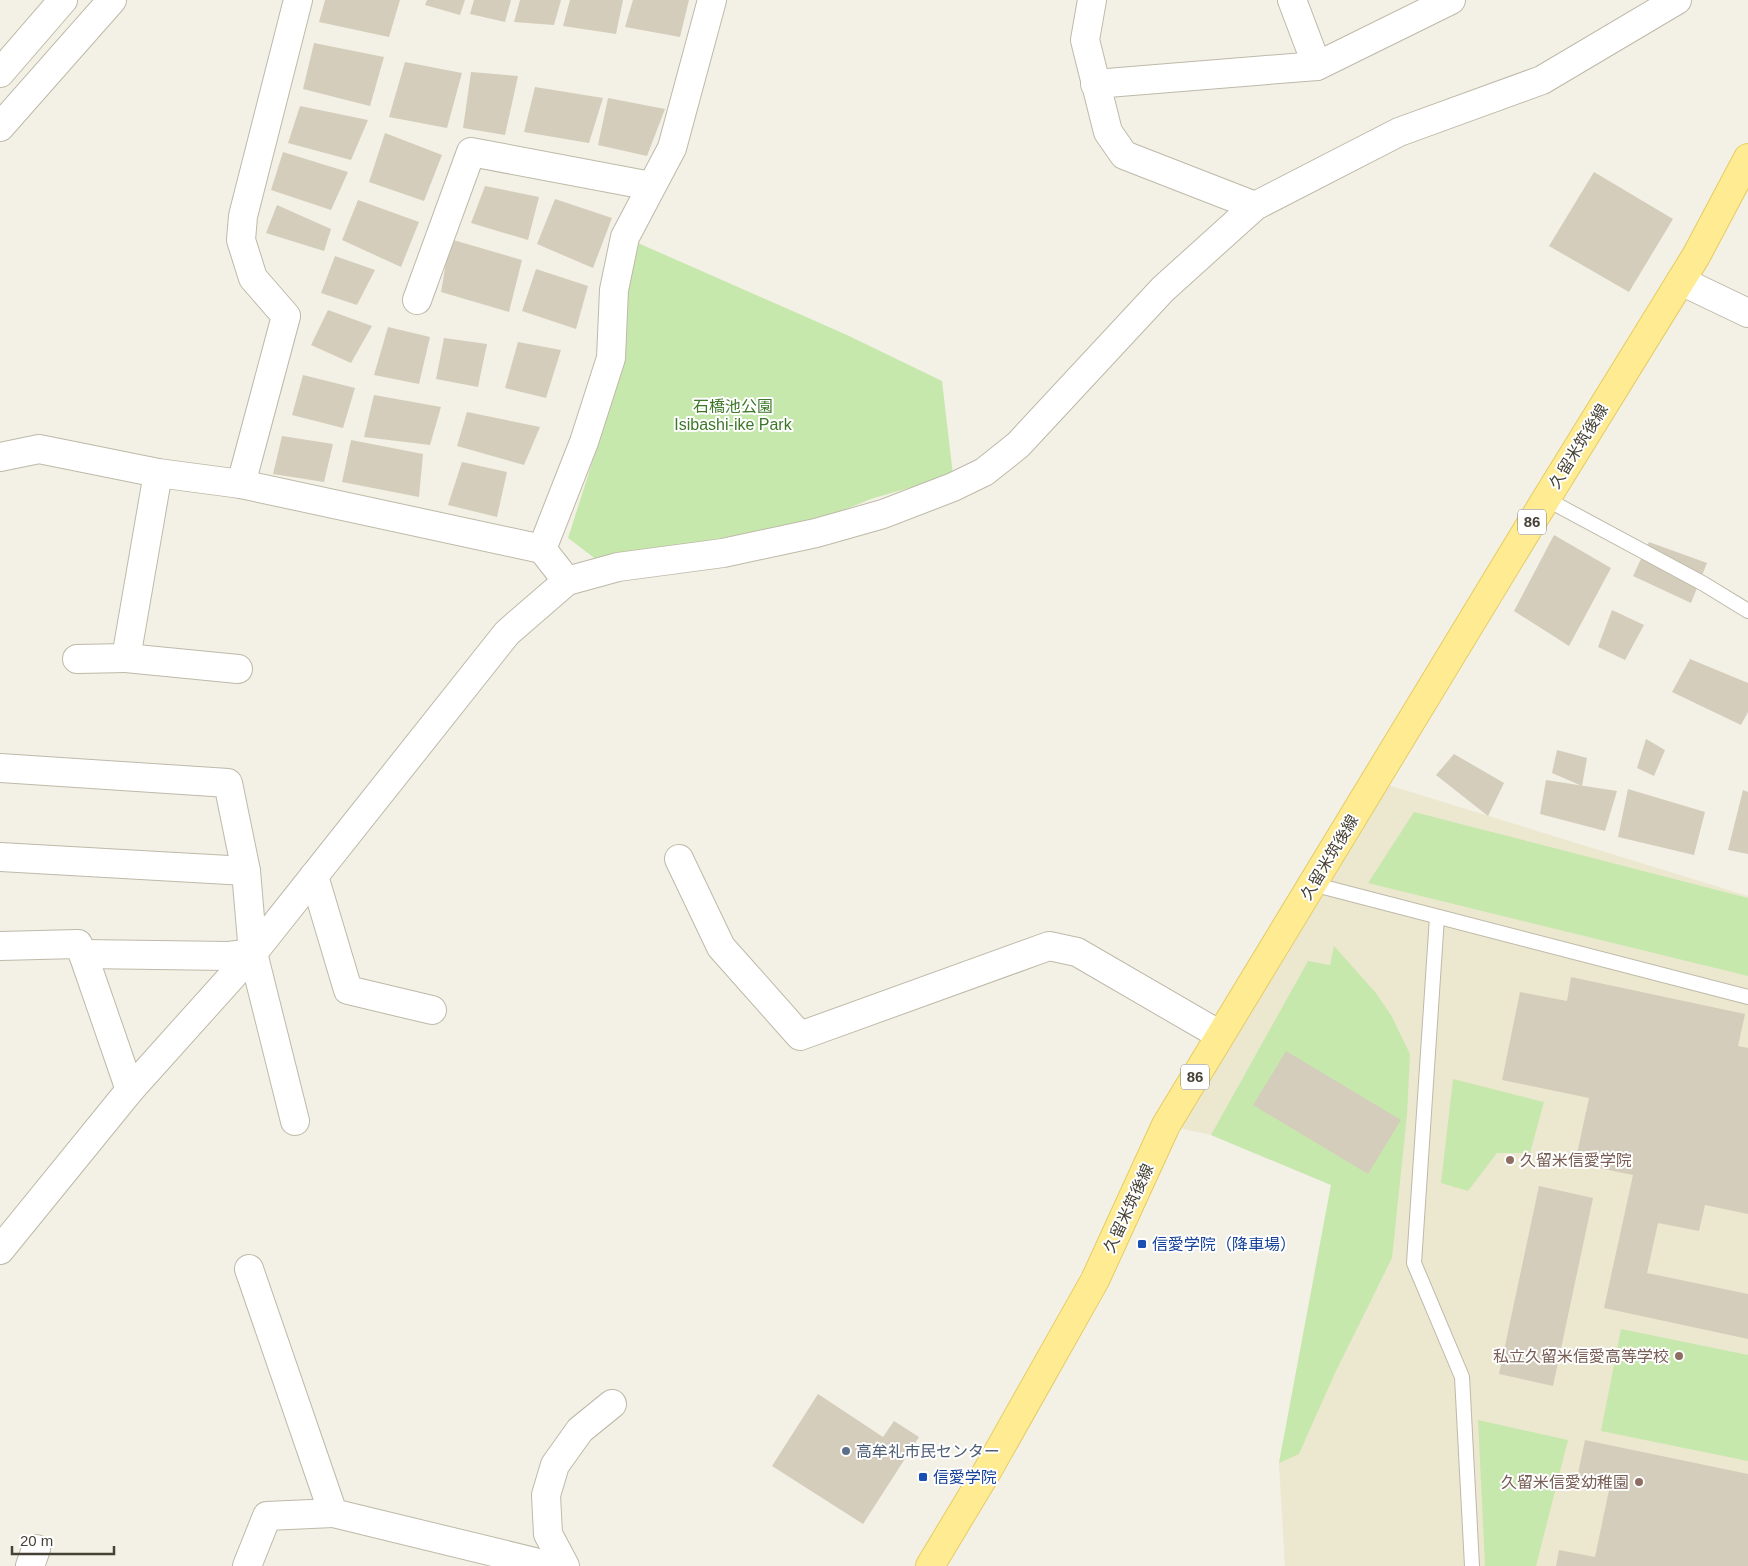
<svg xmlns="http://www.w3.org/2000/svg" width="1748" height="1566" viewBox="0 0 1748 1566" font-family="Helvetica,'Noto Sans JP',sans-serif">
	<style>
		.education { fill: #ece7cf }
		.green { fill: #c7e8ad }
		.building { fill: #d5cdbb }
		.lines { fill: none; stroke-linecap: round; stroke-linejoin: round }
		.service-casing { stroke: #beb9a8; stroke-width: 16 }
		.minor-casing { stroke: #beb9a8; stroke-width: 30 }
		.tertiary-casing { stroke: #beb9a8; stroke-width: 30 }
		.primary-casing { stroke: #e5cc62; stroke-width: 30 }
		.service { stroke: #fff; stroke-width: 14 }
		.minor { stroke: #fff; stroke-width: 28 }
		.tertiary { stroke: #fff; stroke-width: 28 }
		.primary { stroke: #ffec92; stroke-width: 28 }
		.education-dot { fill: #8d6e63; stroke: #fff; stroke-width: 2 }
		.transit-dot { fill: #1a4fb4; stroke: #fff; stroke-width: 2 }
		.service-dot { fill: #5c6f8a; stroke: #fff; stroke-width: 2 }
		.labels { text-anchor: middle; stroke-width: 4; stroke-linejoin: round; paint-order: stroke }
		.shield { fill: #fff; stroke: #7d7a72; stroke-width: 1 }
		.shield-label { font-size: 15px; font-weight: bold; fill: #454135 }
		.park-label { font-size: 16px; fill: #3d7828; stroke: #fff }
		.street-label { font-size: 16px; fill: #454135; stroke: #fff }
		.education-label { font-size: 16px; fill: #785e54; stroke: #fff; text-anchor: end }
		.transit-label { font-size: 16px; fill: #164399; stroke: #fff; text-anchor: start }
		.service-label { font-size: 16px; fill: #4e5e75; stroke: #fff; text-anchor: start }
	</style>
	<rect width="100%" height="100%" fill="#f3f0e5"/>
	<polygon class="education" points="1375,781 1748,896 1748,1566 1285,1566 1279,1463 1331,1185 1211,1135 1166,1125"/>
	<g class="green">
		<polygon points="638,243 847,335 942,381 953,475 871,499 817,521 597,560 568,538 623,366 629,278"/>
		<polygon points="1414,812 1748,898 1748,976 1368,883"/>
		<polygon points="1334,946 1375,992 1391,1015 1410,1054 1407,1115 1392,1258 1335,1373 1299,1454 1279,1463 1331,1185 1211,1135 1308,961 1330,965"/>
		<polygon points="1453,1079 1544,1102 1530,1153 1497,1153 1468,1191 1441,1183"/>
		<polygon points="1621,1329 1748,1355 1748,1461 1601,1431"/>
		<polygon points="1478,1420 1568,1440 1536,1566 1485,1566"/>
	</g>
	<g class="building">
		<polygon points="325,0 400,0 389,37 319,22"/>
		<polygon points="427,0 465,0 460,15 425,5"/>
		<polygon points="474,0 511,0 505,22 470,14"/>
		<polygon points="520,0 561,0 554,25 514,22"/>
		<polygon points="570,0 623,0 616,34 563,26"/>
		<polygon points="633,0 689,0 680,37 625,27"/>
		<polygon points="314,43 384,57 370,106 303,89"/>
		<polygon points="405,62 462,73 447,128 389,117"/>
		<polygon points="471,72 518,76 505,135 463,128"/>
		<polygon points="535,87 603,98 589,143 524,132"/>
		<polygon points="608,98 665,109 647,156 598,145"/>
		<polygon points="300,106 368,120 351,160 288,143"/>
		<polygon points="385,133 442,155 424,201 369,182"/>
		<polygon points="283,152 348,172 331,210 271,190"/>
		<polygon points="1594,172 1673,219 1629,292 1549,246"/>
		<polygon points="485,186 539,197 528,240 471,223"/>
		<polygon points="555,199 612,218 593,268 537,244"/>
		<polygon points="358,200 419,222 401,267 342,240"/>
		<polygon points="277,205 331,229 324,251 266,233"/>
		<polygon points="450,239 522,260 509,312 441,292"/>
		<polygon points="335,256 375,270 357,305 321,293"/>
		<polygon points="536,269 588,286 576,329 522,311"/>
		<polygon points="328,310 372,326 351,363 311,345"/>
		<polygon points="388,327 430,337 419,384 374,375"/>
		<polygon points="444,338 487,344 478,387 436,379"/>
		<polygon points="518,342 561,350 546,398 505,388"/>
		<polygon points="303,375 355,388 343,428 292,415"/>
		<polygon points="374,395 441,407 430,445 364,437"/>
		<polygon points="467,412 540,427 524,465 457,446"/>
		<polygon points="282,436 333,444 324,482 273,474"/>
		<polygon points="351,440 423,454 419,497 342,482"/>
		<polygon points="462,462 507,472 497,517 448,505"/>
		<polygon points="1554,535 1611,568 1569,646 1514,611"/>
		<polygon points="1649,542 1707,563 1691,603 1633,576"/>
		<polygon points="1612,610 1644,625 1625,660 1598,647"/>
		<polygon points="1690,659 1748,683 1748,712 1741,725 1672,692"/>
		<polygon points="1646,739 1665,750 1654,776 1637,768"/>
		<polygon points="1557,750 1587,758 1582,786 1552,773"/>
		<polygon points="1454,754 1504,783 1488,816 1436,775"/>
		<polygon points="1546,780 1617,791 1605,831 1540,814"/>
		<polygon points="1628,789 1705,812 1694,855 1618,837"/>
		<polygon points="1743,790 1748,792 1748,854 1728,850"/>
		<polygon points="1571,977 1745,1014 1738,1046 1748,1048 1748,1214 1705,1205 1699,1231 1658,1223 1647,1273 1748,1294 1748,1339 1604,1308 1633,1175 1575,1163 1589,1098 1502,1080 1520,992 1567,1001"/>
		<polygon points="1286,1051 1401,1120 1368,1174 1253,1105"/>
		<polygon points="1539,1186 1593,1198 1553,1386 1499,1374"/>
		<polygon points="818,1394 883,1437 894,1421 919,1437 863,1524 772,1466"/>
		<polygon points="1585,1440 1748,1474 1748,1566 1556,1566 1559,1550 1595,1557 1609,1490 1576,1483"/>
	</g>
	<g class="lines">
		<defs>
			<g id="service">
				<polyline points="1546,499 1704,584 1748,611"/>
				<polyline points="1312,884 1748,997"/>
				<polyline points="1437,917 1414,1263 1462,1377 1472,1566"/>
			</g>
			<g id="minor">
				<polyline points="1092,0 1085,40 1108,132 1124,155 1255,206"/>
				<polyline points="1292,0 1317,66"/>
				<polyline points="1095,84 1317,66 1451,0"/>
				<polyline points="1681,281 1748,313"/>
				<polyline points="417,300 471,152 651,186"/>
				<polyline points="0,457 39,449 158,473 241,484 542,549 567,581"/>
				<polyline points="158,473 126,658 238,669"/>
				<polyline points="241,484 286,316 253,278 241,240 243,216 298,0"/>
				<polyline points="542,549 584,442 611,358 614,290 625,237 672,148 712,0"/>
				<polyline points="77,659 126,658"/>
				<polyline points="0,768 228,783 246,871 253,953 295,1121"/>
				<polyline points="0,857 246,871"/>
				<polyline points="679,859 721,947 800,1036 1049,946 1077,952 1220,1035"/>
				<polyline points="314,876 348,990 432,1010"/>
				<polyline points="0,946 78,944 83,954 130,1090"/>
				<polyline points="83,954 229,956 253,953"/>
				<polyline points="0,1250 130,1090 253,953 507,633 567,581 618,567 723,553 816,533 883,514 953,487 984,472 1018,445 1163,289 1255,206 1399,132 1542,80 1677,0"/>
				<polyline points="249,1269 333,1513 551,1566"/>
				<polyline points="30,1566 36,1549"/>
				<polyline points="247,1566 267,1516 333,1513"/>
				<polyline points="565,1566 548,1534 546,1495 555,1465 580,1430 612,1404"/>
			</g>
			<g id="tertiary">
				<polyline points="0,73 63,0"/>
				<polyline points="0,127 112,0"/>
			</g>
			<polyline id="primary" points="930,1566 989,1468 1095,1280 1166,1125 1546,499 1696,256 1748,158"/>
		</defs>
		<use href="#service" class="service-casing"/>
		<use href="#minor" class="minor-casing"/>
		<use href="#tertiary" class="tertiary-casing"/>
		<use href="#primary" class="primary-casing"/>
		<use href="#service" class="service"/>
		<use href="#minor" class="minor"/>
		<use href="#tertiary" class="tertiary"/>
		<use href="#primary" class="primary"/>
	</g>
	<g class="education-dot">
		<circle cx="1510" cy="1160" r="5"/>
		<circle cx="1679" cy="1356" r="5"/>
		<circle cx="1639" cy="1482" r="5"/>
	</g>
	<g class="transit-dot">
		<rect x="1137" y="1239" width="10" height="10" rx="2.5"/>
		<rect x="918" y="1472" width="10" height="10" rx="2.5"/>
	</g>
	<circle class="service-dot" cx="846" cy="1451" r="5"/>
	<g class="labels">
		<g class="shield">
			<rect x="1518" y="509.5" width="28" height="25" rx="4"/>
			<rect x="1181" y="1064.5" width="28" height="25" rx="4"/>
		</g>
		<g class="shield-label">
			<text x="1532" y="527">86</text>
			<text x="1195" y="1082">86</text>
		</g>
		<g class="park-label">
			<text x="733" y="412">石橋池公園<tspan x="733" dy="18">Isibashi-ike Park</tspan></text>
		</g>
		<g class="street-label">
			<text transform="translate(1578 446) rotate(-58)" y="6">久留米筑後線</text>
			<text transform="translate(1329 857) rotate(-59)" y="6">久留米筑後線</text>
			<text transform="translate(1128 1208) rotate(-65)" y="6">久留米筑後線</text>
		</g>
		<g class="education-label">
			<text x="1520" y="1166" text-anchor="start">久留米信愛学院</text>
			<text x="1669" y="1362">私立久留米信愛高等学校</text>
			<text x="1629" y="1488">久留米信愛幼稚園</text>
		</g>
		<g class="transit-label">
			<text x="1152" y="1250">信愛学院（降車場）</text>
			<text x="933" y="1483">信愛学院</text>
		</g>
		<g class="service-label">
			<text x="856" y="1457">高牟礼市民センター</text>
		</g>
	</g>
	<path d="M12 1546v8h102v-8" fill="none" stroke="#454135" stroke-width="2.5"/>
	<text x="20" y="1546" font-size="15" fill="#454135" stroke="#ffffff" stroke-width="4" paint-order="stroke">20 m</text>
</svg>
